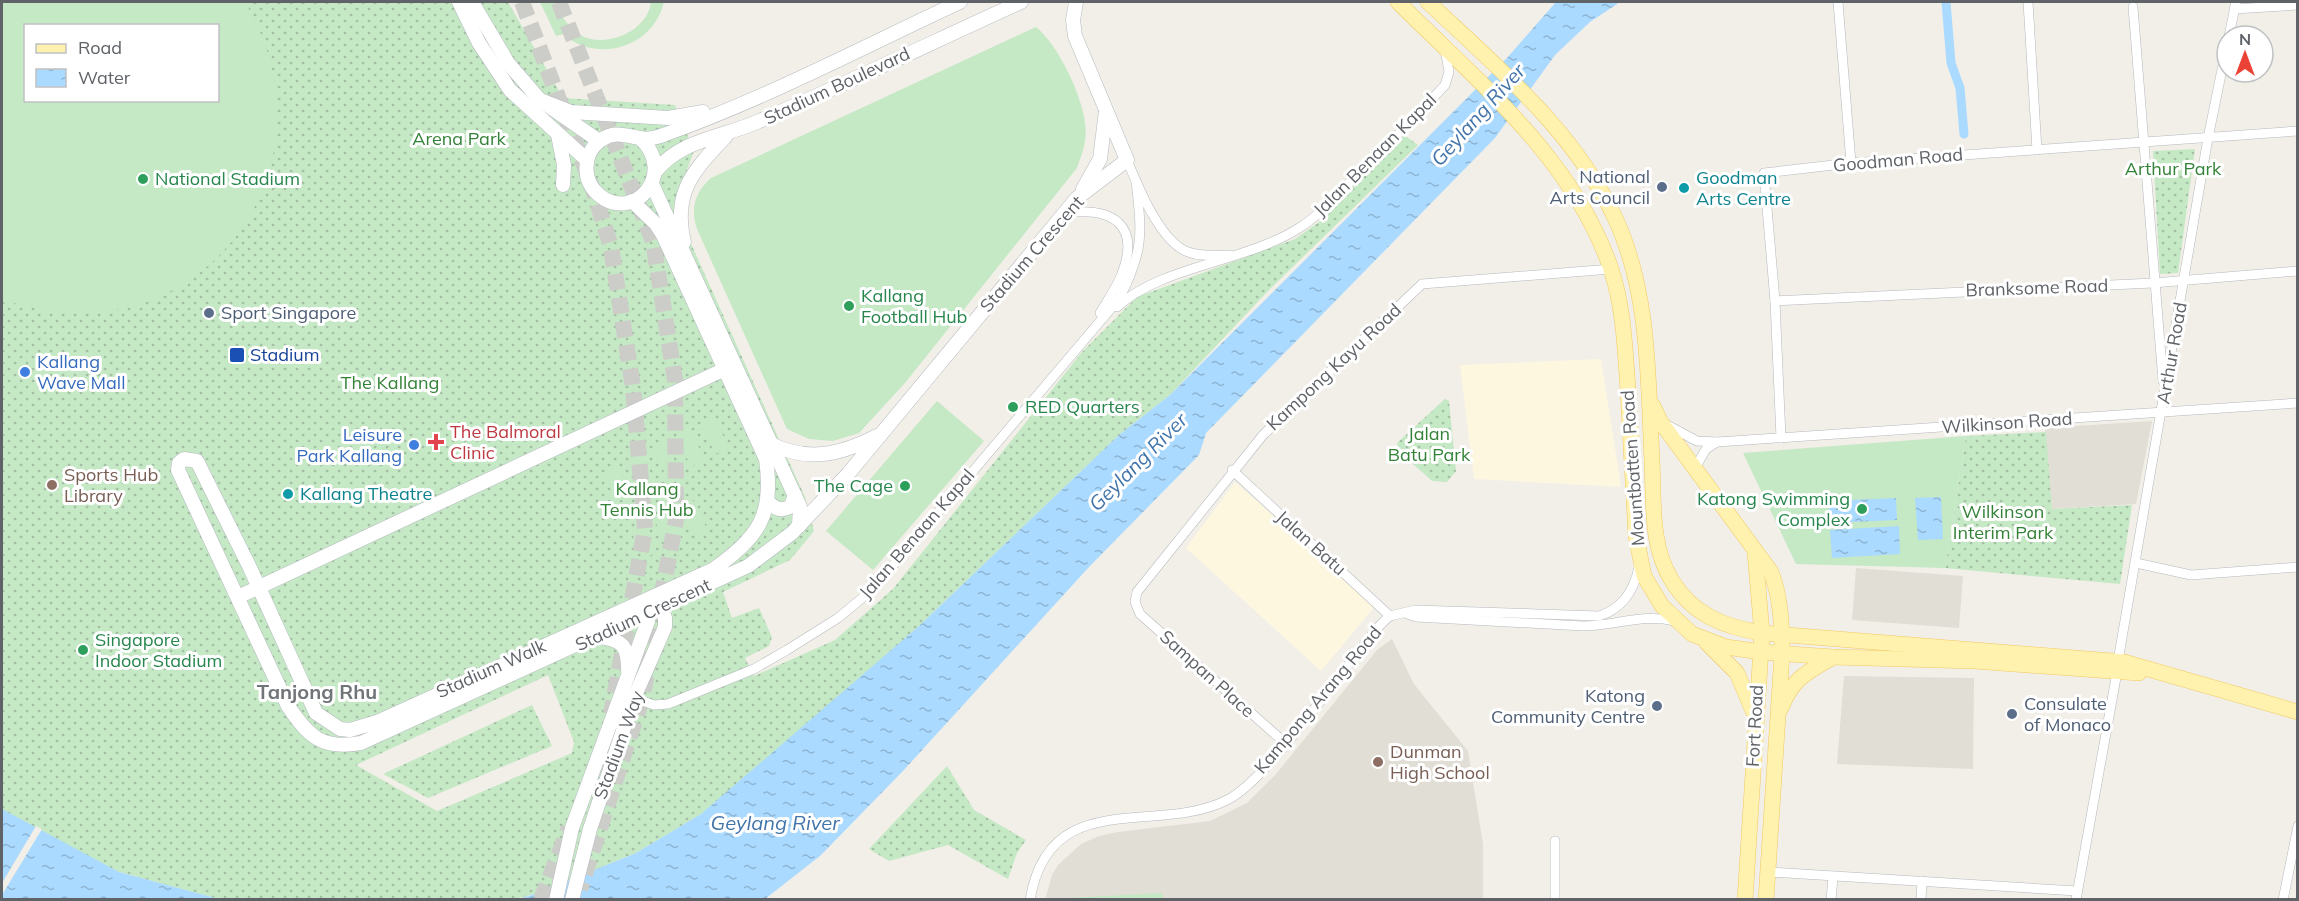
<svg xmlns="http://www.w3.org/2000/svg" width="2299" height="901" viewBox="0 0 2299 901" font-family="Mulish,sans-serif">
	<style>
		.commercial { fill: #fef7e0 }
		.education { fill: #e1ded6 }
		.grass { fill: url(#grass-dots); fill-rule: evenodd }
		.pitch { fill: #c5e8c5; fill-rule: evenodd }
		.water { fill: url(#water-ripples) }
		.pier { fill: #f1efe8 }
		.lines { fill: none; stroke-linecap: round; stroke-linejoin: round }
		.canal { stroke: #aadaff; stroke-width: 9 }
		.highway-tunnel { stroke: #ccccc8; stroke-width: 16; stroke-dasharray: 16 8; stroke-linecap: butt }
		.street-casing { stroke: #b5b8bc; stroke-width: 10 }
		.secondary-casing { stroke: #b6babf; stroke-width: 15 }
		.primary-casing { stroke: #f2c960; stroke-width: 16 }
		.street { stroke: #fff; stroke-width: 9 }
		.secondary { stroke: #fff; stroke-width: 14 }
		.primary { stroke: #fff2af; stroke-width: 15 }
		.leisure-dot { fill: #2e9e5b; stroke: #fff; stroke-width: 2 }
		.service-dot { fill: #5c6f8a; stroke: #fff; stroke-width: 2 }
		.culture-dot { fill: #0f9aa8; stroke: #fff; stroke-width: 2 }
		.transit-dot { fill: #1a4fb4; stroke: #fff; stroke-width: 2 }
		.shop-dot { fill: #3f7fe0; stroke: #fff; stroke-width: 2 }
		.health-dot { fill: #e0444e; stroke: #fff; stroke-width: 2 }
		.education-dot { fill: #8d6e63; stroke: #fff; stroke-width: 2 }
		.labels { text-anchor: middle; stroke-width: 6; stroke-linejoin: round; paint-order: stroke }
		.street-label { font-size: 18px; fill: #5f6368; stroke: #fff }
		.park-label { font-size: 18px; fill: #348238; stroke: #fff }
		.service-label { font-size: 18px; fill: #4e5e75; stroke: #fff; text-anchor: end }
		.culture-label { font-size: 18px; fill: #0d838f; stroke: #fff; text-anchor: start }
		.leisure-label { font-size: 18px; fill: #27864d; stroke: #fff; text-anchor: start }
		.transit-label { font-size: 18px; fill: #164399; stroke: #fff; text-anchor: start }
		.shop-label { font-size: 18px; fill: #366cbe; stroke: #fff; text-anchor: start }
		.health-label { font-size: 18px; fill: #be3a42; stroke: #fff; text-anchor: start }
		.education-label { font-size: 18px; fill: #785e54; stroke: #fff; text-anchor: start }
		.water-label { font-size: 20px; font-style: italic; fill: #4174aa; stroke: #fff }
		.neighbourhood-label { font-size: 20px; font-weight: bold; fill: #70757a; stroke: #fff }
	</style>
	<defs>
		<pattern id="grass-dots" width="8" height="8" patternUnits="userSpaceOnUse" patternTransform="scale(1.5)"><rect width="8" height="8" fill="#c5e8c5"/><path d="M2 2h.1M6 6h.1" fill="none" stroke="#a3c0a4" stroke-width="1.8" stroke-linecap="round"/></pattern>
		<pattern id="water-ripples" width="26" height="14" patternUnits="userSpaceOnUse" patternTransform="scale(1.5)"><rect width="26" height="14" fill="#aadaff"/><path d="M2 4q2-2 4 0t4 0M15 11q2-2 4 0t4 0" fill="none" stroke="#8eb4d2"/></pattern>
	</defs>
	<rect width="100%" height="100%" fill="#f1efe8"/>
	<g class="commercial">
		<polygon points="1601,359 1621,487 1474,479 1460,365"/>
		<polygon points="1235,482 1375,606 1321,671 1186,548"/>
	</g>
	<g class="education">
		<polygon points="2152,421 2136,504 2052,509 2045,428"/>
		<polygon points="1856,568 1963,576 1959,628 1852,620"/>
		<polygon points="1392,639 1414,684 1468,751 1483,844 1483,899 1045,900 1052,875 1058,865 1081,844 1099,836 1118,832 1210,821 1247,803 1276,774 1377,650"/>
		<polygon points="1844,676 1974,678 1973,769 1837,764"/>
	</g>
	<g class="grass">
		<path d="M 2,2 L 508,2 L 563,98 L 675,105 L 694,151 L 682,183 L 688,237 L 805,497 L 814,531 L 790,560 L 723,592 L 732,618 L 759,608 L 772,637 L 769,646 L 745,658 L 754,676 L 835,640 L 893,589 L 1082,352 L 1137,297 L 1295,239 L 1319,222 L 1404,135 L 1418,145 L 1268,291 L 1170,395 L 1119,435 L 919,626 L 766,761 L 701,814 L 636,853 L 535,894 L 515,899 L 219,899 L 119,872 L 19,821 L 2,809 ZM 26,26 L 218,26 L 218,100 L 26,100 ZM 548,675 L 574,742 L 572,753 L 437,811 L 356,765 Z"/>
		<polygon points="2195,149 2178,273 2160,274 2153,151"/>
		<polygon points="1445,399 1449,401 1456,471 1447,482 1432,481 1400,452 1397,443"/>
		<polygon points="2046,432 2052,509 2132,505 2120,584 1945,568 1966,436"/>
		<polygon points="532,705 552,746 428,798 383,774"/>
		<polygon points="947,766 974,810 1026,840 1017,853 1008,879 948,845 889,861 869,849"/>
	</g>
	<g class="pitch">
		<path d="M 2,2 L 245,2 C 347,174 190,368 2,299 ZM 26,26 L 218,26 L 218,100 L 26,100 Z"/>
		<path d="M 540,2 L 554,2 C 561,15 570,31 584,37 C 610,47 648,30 651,2 L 664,2 C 653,48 597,64 563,34 L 556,36 Z"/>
		<path d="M 1036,27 C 1059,45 1091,110 1085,140 C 1084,150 1080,159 1077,168 L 905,383 L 859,433 L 833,441 L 809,439 L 787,429 L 697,229 C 690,209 695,192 711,178 Z"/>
		<polygon points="937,401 984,441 873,570 826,531"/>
		<polygon points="715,418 729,448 715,454 702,425"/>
		<polygon points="691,431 705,460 691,467 677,437"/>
		<polygon points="1966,436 1945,568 1796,564 1743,453"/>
		<polygon points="666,442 680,472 667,478 653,449"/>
		<polygon points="642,454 656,484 642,490 628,461"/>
		<polygon points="617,466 631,495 617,502 603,473"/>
		<polygon points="693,500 707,529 693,536 679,506"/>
		<polygon points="668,513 682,542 668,549 654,519"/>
		<polygon points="643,523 657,552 643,559 630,529"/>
		<polygon points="1162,893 1163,899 1067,899 1067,898"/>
	</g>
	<g class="water">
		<polygon points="1556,2 1620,2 1590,22 1555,55 1495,138 1206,433 1199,455 1089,567 902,772 820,856 765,899 515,900 535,894 636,853 701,814 919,626 1119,435 1170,395 1506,59"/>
		<polygon points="1941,497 1943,539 1918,540 1915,498"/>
		<polygon points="1896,498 1897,520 1830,523 1829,501"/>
		<polygon points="1899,526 1900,554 1832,558 1830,530"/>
		<polygon points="2,809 119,872 219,899 2,899"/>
	</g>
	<polygon class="pier" points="36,826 42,829 2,895 2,883"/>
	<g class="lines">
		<polyline class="canal" points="1946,2 1951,63 1960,88 1964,134"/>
		<g class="highway-tunnel">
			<polyline points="522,2 593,189 611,247 633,387 645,529 611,714"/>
			<polyline points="559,2 653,241 675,380 676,520 642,699 580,889"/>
			<polyline points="541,900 569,828"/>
		</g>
		<defs>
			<g id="street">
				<polyline points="1838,2 1851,163"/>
				<polyline points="2028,2 2037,150"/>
				<polyline points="2133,7 2163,381"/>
				<polyline points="2234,9 2298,5"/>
				<polyline points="2229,36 2236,2"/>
				<path d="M 1127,160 C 1138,186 1160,242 1188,252 C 1201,257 1216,255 1230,255"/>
				<path d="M 1065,213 C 1112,207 1142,224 1121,276 C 1116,288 1107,301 1100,313"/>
				<polyline points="1775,301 2153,283 2298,271"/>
				<path d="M 1117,307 C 1161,266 1246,262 1299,228 C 1317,217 1331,201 1346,186 C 1380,153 1413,120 1445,85 L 1449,72 L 1445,49"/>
				<polyline points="1667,425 1697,441 1717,442 2298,403"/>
				<polyline points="1781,438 1775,301 1764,173 1851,163 2298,131"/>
				<polyline points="1695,468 1706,449 1717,442"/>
				<polyline points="1232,470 1390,616"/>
				<polyline points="2136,563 2191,575 2298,567"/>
				<path d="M 1405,613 L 1416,617 L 1583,626 C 1614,626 1644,613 1674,621"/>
				<polyline points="2118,661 2208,138 2227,45"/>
				<path d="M 634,698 L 654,705 L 668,704 L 754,669 L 787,650 L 838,618 L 873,589 L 1119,299 C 1144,251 1142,234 1136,181"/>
				<polyline points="1285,743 1140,614 1135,602 1137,592 1263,435 1422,284 1611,269"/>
				<polyline points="1769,872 2077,891"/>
				<path d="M 1030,900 C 1049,785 1156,836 1227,800 C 1264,782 1328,689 1357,654 C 1367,641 1377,626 1390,616 L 1415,610 L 1599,616 C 1622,609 1634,591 1639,567"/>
				<polyline points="1555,900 1555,841"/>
				<polyline points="1831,900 1833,877"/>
				<polyline points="1921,900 1922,881"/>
				<polyline points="2076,900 2117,672"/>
				<polyline points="2283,900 2298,826"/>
			</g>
			<g id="secondary">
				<polyline points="459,2 479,43 510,90 587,160"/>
				<polyline points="472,2 508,63 540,100 599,141"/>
				<polyline points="540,100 571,112 668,118 703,112"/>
				<polyline points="558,135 564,165 563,185"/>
				<path d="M 640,138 C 678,173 634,224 599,195 C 581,180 583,152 601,140 C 615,130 625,136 640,138 C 647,140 659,137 666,134 C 767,98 863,47 960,2"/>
				<path d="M 656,171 C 680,140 723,137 757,122 C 846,84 933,42 1021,2"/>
				<polyline points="652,184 800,507 799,526"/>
				<polyline points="1083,189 1100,159 1106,111"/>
				<path d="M 632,201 L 656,224 L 663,235 L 766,459 C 774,516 759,536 714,569 L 377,722 L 350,730 L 340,729 L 316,713 L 250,568 L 197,461 L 184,459 L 179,463 L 178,470 L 288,706 C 309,737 322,750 361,743 L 748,566 L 792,533 L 848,474 L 1077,198 L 1127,160 L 1075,36 L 1073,20 L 1076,2"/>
				<path d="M 684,242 C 672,192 694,170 726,136"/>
				<path d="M 767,442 C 806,463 840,455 877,436"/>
				<path d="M 768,502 C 776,509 782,512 791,506 L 795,495"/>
				<polyline points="238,597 725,369"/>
				<path d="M 599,637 C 623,640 628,646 628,670"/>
				<polyline points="556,900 572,828 648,621 649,612 646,606"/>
				<polyline points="572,900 590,829 634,698 665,627 665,618 658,601"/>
			</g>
			<g id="primary">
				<path d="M 1398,2 C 1478,82 1573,158 1611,269 C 1624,308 1625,350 1628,390 C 1631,439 1633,487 1636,536 L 1644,576 L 1662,606 L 1692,634 L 1726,647 L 1761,652 L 1833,657 L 1974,661 L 2139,673"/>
				<path d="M 1428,2 C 1498,68 1575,131 1616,220 C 1650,294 1648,381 1652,461 C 1654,501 1650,546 1672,581 C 1693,615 1724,627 1762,633 L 2124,662 L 2298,712"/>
				<path d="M 1653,406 L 1660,421 L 1771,572 C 1781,598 1782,626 1782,654 L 1766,900"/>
				<polyline points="1707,643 1737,673 1753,711"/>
				<path d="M 1781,708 C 1793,678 1806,673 1833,657"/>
				<polyline points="1745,900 1762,633 1755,552"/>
			</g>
		</defs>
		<use href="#street" class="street-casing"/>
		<use href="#secondary" class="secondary-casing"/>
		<use href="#primary" class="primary-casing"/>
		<use href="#street" class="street"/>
		<use href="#secondary" class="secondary"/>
		<use href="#primary" class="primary"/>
	</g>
	<g class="leisure-dot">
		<circle cx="143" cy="179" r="6"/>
		<circle cx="849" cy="306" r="6"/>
		<circle cx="1013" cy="407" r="6"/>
		<circle cx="905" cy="486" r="6"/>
		<circle cx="1862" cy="509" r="6"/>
		<circle cx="83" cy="650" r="6"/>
	</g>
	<g class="service-dot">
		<circle cx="1662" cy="187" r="6"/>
		<circle cx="209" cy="313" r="6"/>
		<circle cx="1657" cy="706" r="6"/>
		<circle cx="2012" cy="714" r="6"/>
	</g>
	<g class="culture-dot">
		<circle cx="1684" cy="188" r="6"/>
		<circle cx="288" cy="494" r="6"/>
	</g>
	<rect class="transit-dot" x="229" y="347" width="16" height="16" rx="3"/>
	<g class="shop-dot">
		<circle cx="25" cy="372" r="6"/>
		<circle cx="414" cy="445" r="6"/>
	</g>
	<path class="health-dot" d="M433 433h6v6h6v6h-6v6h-6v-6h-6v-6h6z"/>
	<g class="education-dot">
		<circle cx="52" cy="485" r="6"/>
		<circle cx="1378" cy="762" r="6"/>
	</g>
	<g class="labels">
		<g class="street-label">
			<text transform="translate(837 86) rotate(-25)" y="6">Stadium Boulevard</text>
			<text transform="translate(1375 155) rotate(-45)" y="6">Jalan Benaan Kapal</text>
			<text transform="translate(1898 160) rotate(-5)" y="6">Goodman Road</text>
			<text transform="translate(1032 254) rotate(-49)" y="6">Stadium Crescent</text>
			<text transform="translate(2037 288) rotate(-2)" y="6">Branksome Road</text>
			<text transform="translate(2172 353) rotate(-80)" y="6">Arthur Road</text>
			<text transform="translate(1334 367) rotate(-43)" y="6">Kampong Kayu Road</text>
			<text transform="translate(2007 423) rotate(-4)" y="6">Wilkinson Road</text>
			<text transform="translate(1633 468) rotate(-94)" y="6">Mountbatten Road</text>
			<text transform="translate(917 534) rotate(-49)" y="6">Jalan Benaan Kapal</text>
			<text transform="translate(1311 543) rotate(42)" y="6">Jalan Batu</text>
			<text transform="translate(643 615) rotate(-25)" y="6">Stadium Crescent</text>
			<text transform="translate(491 669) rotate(-24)" y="6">Stadium Walk</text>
			<text transform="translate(1207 674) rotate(42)" y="6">Sampan Place</text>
			<text transform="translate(1318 700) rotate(-50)" y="6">Kampong Arang Road</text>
			<text transform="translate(1755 726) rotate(-87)" y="6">Fort Road</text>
			<text transform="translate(619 745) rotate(-70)" y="6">Stadium Way</text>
		</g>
		<g class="park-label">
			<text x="459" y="145">Arena Park</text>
			<text x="2173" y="175">Arthur Park</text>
			<text x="390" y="389">The Kallang</text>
			<text x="1429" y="440">Jalan<tspan x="1429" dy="21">Batu Park</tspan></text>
			<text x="647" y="495">Kallang<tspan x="647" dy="21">Tennis Hub</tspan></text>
			<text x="2003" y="518">Wilkinson<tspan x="2003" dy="21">Interim Park</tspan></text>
		</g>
		<g class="service-label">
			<text x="1650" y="183">National<tspan x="1650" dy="21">Arts Council</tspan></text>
			<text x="221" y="319" text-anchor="start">Sport Singapore</text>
			<text x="1645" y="702">Katong<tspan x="1645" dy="21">Community Centre</tspan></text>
			<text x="2024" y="710" text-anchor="start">Consulate<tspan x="2024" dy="21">of Monaco</tspan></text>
		</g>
		<g class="culture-label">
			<text x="1696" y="184">Goodman<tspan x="1696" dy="21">Arts Centre</tspan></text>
			<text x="300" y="500">Kallang Theatre</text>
		</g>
		<g class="leisure-label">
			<text x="155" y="185">National Stadium</text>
			<text x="861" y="302">Kallang<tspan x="861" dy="21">Football Hub</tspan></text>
			<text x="1025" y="413">RED Quarters</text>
			<text x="893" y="492" text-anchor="end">The Cage</text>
			<text x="1850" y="505" text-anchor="end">Katong Swimming<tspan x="1850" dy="21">Complex</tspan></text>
			<text x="95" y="646">Singapore<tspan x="95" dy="21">Indoor Stadium</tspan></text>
		</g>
		<g class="transit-label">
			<text x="250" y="361">Stadium</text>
		</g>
		<g class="shop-label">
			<text x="37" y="368">Kallang<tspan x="37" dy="21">Wave Mall</tspan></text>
			<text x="402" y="441" text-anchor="end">Leisure<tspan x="402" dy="21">Park Kallang</tspan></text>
		</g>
		<g class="health-label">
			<text x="450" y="438">The Balmoral<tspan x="450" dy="21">Clinic</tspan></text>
		</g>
		<g class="education-label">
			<text x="64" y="481">Sports Hub<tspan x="64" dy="21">Library</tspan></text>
			<text x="1390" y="758">Dunman<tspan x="1390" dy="21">High School</tspan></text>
		</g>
		<g class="water-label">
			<text transform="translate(1478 115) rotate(-48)" y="7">Geylang River</text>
			<text transform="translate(1138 462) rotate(-45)" y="7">Geylang River</text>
			<text x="775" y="830">Geylang River</text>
		</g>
		<g class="neighbourhood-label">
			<text x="317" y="699">Tanjong Rhu</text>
		</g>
	</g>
	<rect width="2299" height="901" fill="none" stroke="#5f6368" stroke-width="6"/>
	<rect x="24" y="24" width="195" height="78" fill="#ffffff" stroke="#bfc1c3" stroke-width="1.5"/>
	<rect x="36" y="44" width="30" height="9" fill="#fff2af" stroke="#bfc1c3" stroke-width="1.5"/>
	<text x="78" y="54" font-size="18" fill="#5f6368">Road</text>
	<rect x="36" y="69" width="30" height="18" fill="url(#water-ripples)" stroke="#bfc1c3" stroke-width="1.5"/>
	<text x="78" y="84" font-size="18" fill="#5f6368">Water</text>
	<g transform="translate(2245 54)"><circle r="28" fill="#ffffff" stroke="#bfc1c3" stroke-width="1.5"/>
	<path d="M0-4.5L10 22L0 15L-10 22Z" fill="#ea4335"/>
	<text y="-9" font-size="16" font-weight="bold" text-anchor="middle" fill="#5f6368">N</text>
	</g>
</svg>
